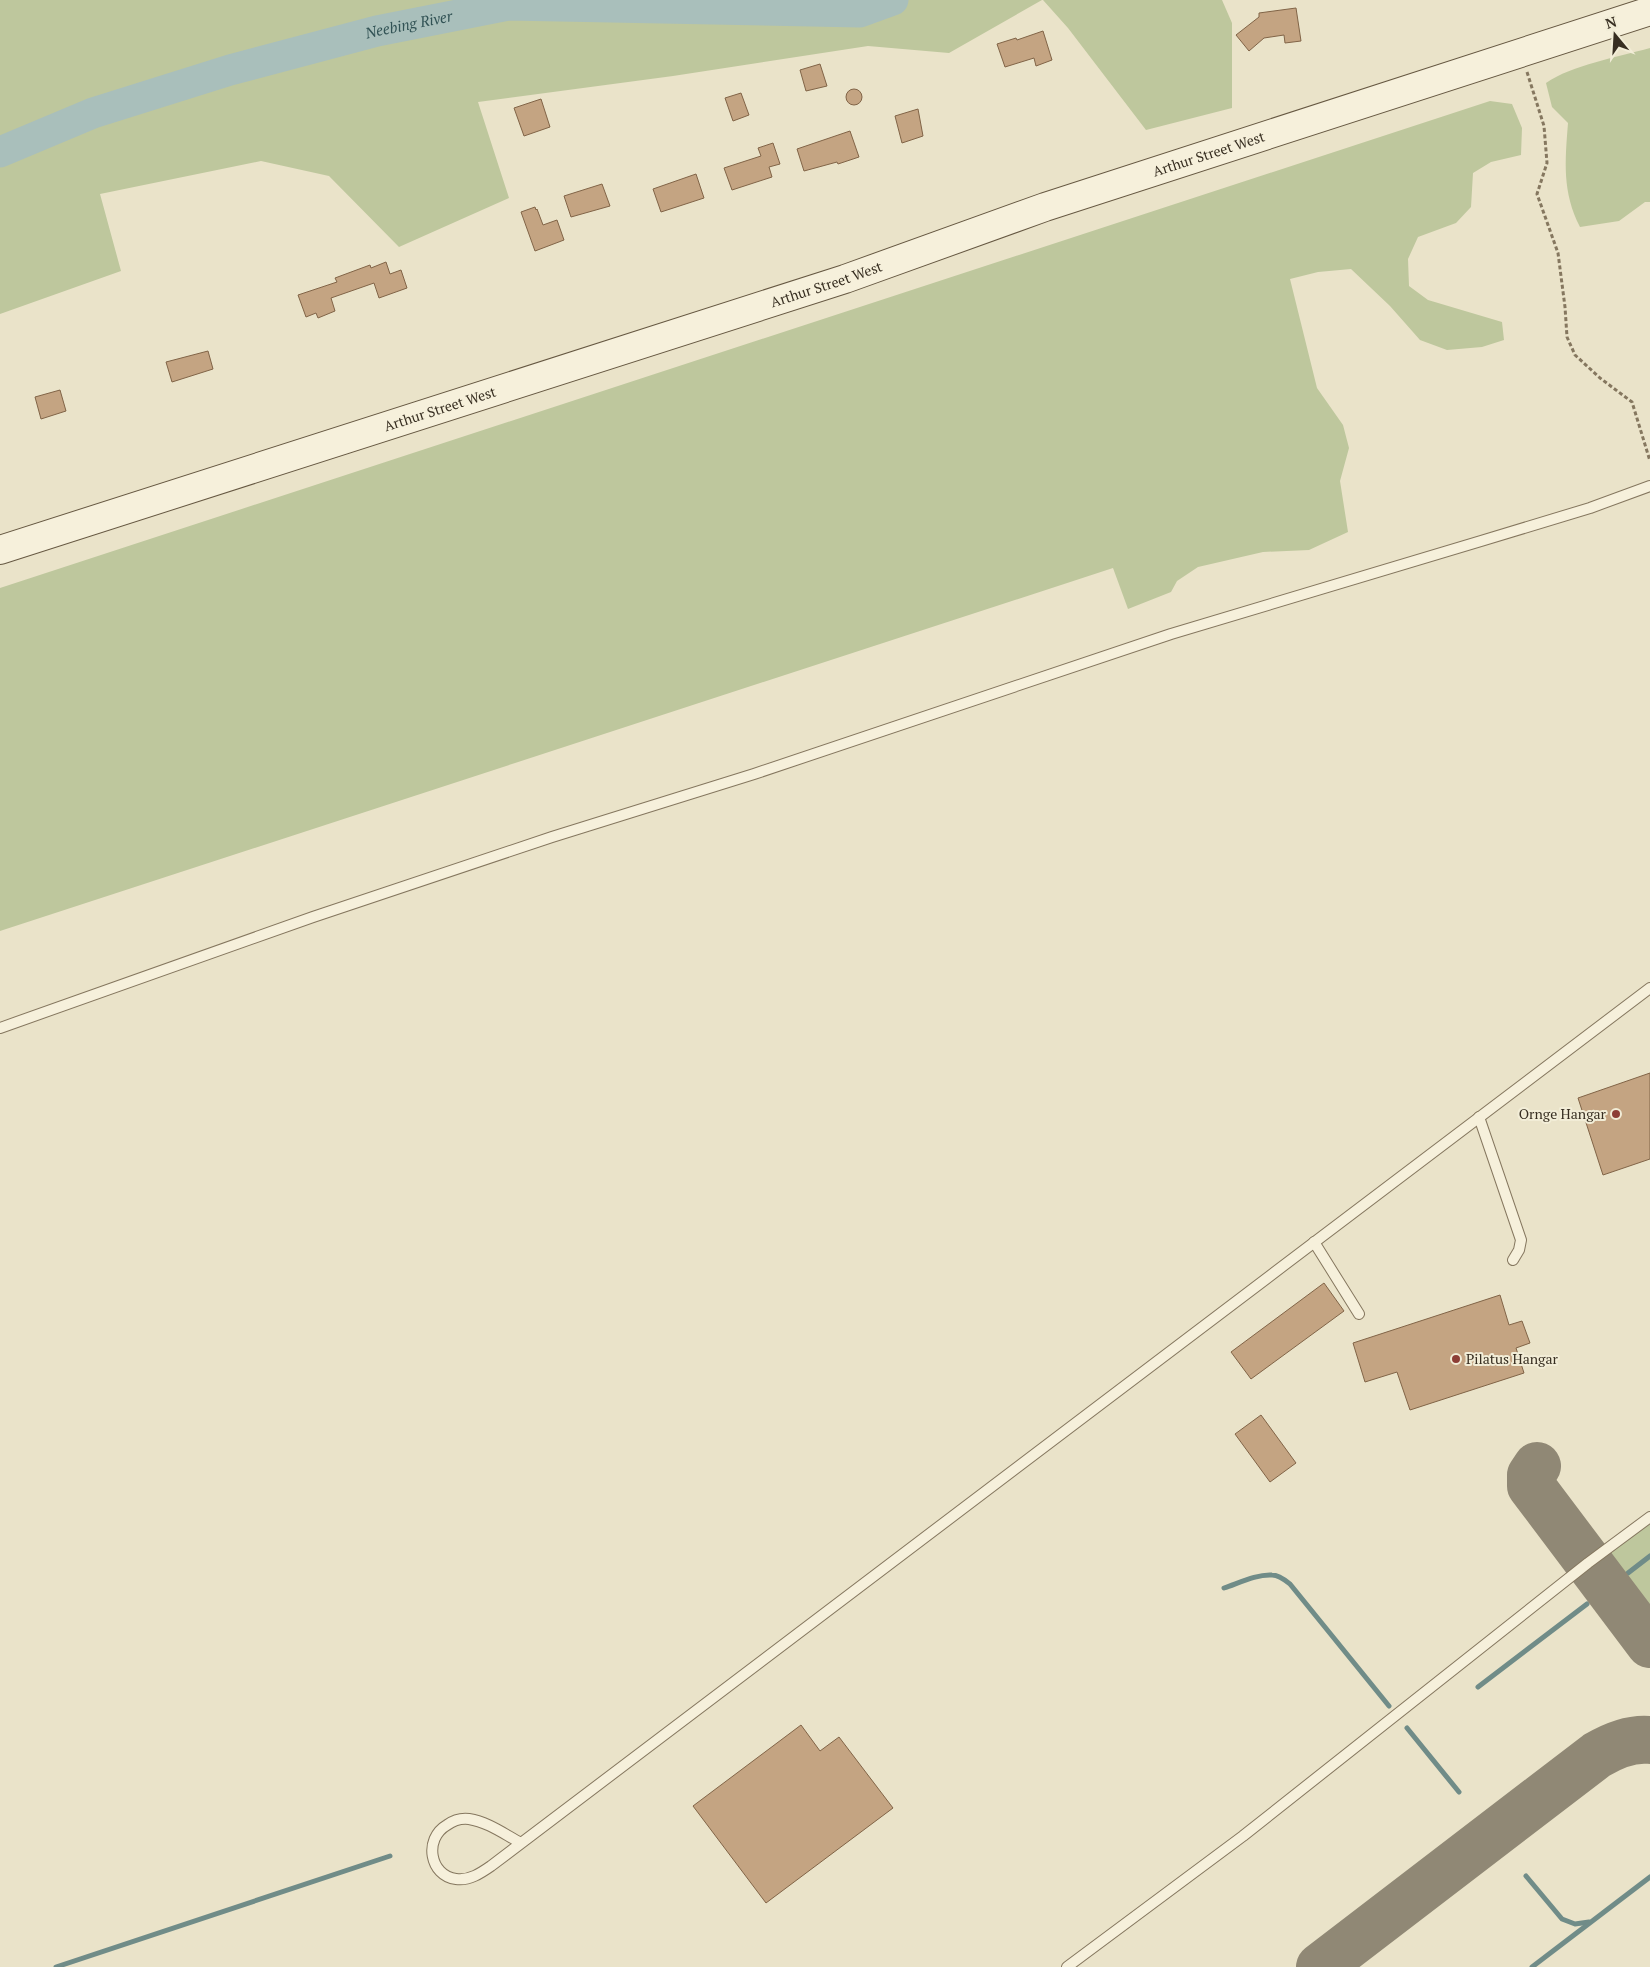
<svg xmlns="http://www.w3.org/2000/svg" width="1650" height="1967" viewBox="0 0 1650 1967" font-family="'PT Serif',serif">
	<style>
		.green { fill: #bec79d }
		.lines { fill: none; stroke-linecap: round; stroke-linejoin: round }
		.stream { stroke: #708c88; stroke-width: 5 }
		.river { stroke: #a9bfbb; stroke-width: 31 }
		.taxiway { stroke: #908875; stroke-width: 48 }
		.building { fill: #c4a482; stroke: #816447 }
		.lane-casing { stroke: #85775f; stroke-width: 12 }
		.secondary-casing { stroke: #665842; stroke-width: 30 }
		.path { stroke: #85775f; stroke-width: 3; stroke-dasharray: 4 2.5; stroke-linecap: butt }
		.lane { stroke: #f6f0db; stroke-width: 10 }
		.secondary { stroke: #f6f0db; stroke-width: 28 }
		.poi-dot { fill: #8d3e35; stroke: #f2edd7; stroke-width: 2 }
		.labels { text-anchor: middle; stroke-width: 4; stroke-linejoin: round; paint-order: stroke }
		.street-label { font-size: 14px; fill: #372e21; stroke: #f2edd7 }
		.poi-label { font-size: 14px; fill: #372e21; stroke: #f2edd7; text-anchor: end }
		.water-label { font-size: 15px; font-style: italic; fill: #325355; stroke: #f2edd7 }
	</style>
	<rect width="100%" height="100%" fill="#eae3c9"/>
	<g class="green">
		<polygon points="0,0 1042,0 949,53 868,46 673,76 478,102 509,198 399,247 329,176 261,161 100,194 121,271 0,314"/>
		<polygon points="1043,0 1222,0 1232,23 1232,108 1146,130 1068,28"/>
		<path d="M 1650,48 L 1650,202 L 1645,202 L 1619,221 L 1580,227 C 1562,192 1565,161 1568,123 L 1552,107 L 1546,83 C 1572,65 1618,57 1650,48 Z"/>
		<polygon points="1490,101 1512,104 1522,128 1521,155 1491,162 1473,173 1471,207 1456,223 1418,237 1408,259 1409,286 1428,300 1502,322 1504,340 1482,347 1447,350 1420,340 1390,306 1351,269 1318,272 1290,279 1317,388 1343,425 1349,448 1340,481 1348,532 1309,550 1263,552 1198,567 1177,581 1171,592 1128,609 1113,568 0,931 0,588"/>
		<polygon points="1650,1524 1650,1615 1606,1556"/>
	</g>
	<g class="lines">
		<g class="stream">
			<polyline points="1628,1573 1650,1556"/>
			<path d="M 1224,1588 C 1239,1583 1257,1574 1272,1575 C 1279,1575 1285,1580 1290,1584 L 1389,1706"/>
			<polyline points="1478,1687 1587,1604"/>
			<polyline points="1407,1728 1459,1792"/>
			<polyline points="1526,1876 1562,1919 1575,1924 1589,1922"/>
			<polyline points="56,1967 390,1856"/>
			<polyline points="1532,1967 1650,1877"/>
		</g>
		<path class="river" id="s1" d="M 0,152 L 93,113 L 230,70 L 377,31 L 508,5 L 860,12 L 893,0"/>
		<g class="taxiway">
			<polyline points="1537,1466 1531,1475 1531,1486 1650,1644"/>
			<path d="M 1320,1967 L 1597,1755 C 1614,1745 1631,1738 1650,1740"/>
		</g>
	</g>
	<g class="building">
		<polygon points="1296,8 1301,41 1285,43 1284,35 1264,38 1249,51 1236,35 1259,17 1259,13"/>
		<polygon points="1043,31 1052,60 1036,66 1034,58 1005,67 997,44 1016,38 1017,40"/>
		<polygon points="820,64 827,86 806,91 800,70"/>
		<circle cx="854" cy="97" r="8"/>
		<polygon points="741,93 749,115 733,121 725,98"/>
		<polygon points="541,99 550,127 524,136 514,108"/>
		<polygon points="918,109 923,136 902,143 895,116"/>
		<polygon points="850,131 859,157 838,164 837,162 804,171 797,149"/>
		<polygon points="773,143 780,164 769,167 772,177 732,190 724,168 761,156 758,148"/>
		<polygon points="696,174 704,198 661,212 653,189"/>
		<polygon points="602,184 610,206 571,217 564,196"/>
		<polygon points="535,207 536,210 537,209 543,225 557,220 564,240 535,251 521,212"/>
		<polygon points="386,262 390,274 401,270 407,288 379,298 374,283 331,298 335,311 318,318 316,313 306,317 298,295 337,282 335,278 370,265 371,268"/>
		<polygon points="208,351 213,369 172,382 166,362"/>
		<polygon points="60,390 66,411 41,419 35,397"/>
		<polygon points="1650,1073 1650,1159 1603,1175 1578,1098"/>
		<polygon points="1324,1283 1344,1311 1251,1379 1231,1352"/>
		<polygon points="1500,1295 1509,1325 1522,1321 1530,1343 1516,1348 1524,1373 1410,1410 1397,1372 1365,1382 1353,1343"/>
		<polygon points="1261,1415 1296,1463 1270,1482 1235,1434"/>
		<polygon points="801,1725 820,1751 839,1737 893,1808 766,1903 693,1806"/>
	</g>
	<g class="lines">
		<defs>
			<g id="lane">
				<polyline points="0,1028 313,917 552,837 754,774 1171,634 1481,541 1590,508 1650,486"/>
				<polyline points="1479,1117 1521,1240 1519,1250 1513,1260"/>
				<polyline points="1314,1242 1359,1314"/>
				<path d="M 521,1843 C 504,1834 488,1822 469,1819 C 461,1818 454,1820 447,1825 C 423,1839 430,1876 456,1879 C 469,1881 481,1873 491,1866 L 1650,988"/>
				<polyline points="1067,1967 1243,1836 1588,1563 1650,1517"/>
			</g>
			<g id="secondary">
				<path id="s2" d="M 0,550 L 845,279 L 1045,207 L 1650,11"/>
			</g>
		</defs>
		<use href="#lane" class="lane-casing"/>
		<use href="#secondary" class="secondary-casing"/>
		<polyline class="path" points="1527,72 1544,126 1547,163 1537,194 1558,253 1565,307 1567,337 1575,355 1600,378 1632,402 1650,461"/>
		<use href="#lane" class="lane"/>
		<use href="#secondary" class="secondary"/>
	</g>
	<g class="poi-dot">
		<circle cx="1616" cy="1114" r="5"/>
		<circle cx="1456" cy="1359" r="5"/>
	</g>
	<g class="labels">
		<g class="street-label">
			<text dy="5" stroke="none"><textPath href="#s2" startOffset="1272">Arthur Street West</textPath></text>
			<text dy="5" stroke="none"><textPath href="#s2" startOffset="868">Arthur Street West</textPath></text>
			<text dy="5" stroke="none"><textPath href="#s2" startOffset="462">Arthur Street West</textPath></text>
		</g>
		<g class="poi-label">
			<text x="1606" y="1119">Ornge Hangar</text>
			<text x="1466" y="1364" text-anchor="start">Pilatus Hangar</text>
		</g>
		<g class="water-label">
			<text dy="5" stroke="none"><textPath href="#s1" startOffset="429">Neebing River</textPath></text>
		</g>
	</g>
	<g transform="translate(1615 35) rotate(342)" stroke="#f2edd7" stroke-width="4" paint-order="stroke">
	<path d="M0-4L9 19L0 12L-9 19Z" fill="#372e21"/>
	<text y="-8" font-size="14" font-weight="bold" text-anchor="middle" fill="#372e21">N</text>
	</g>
</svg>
